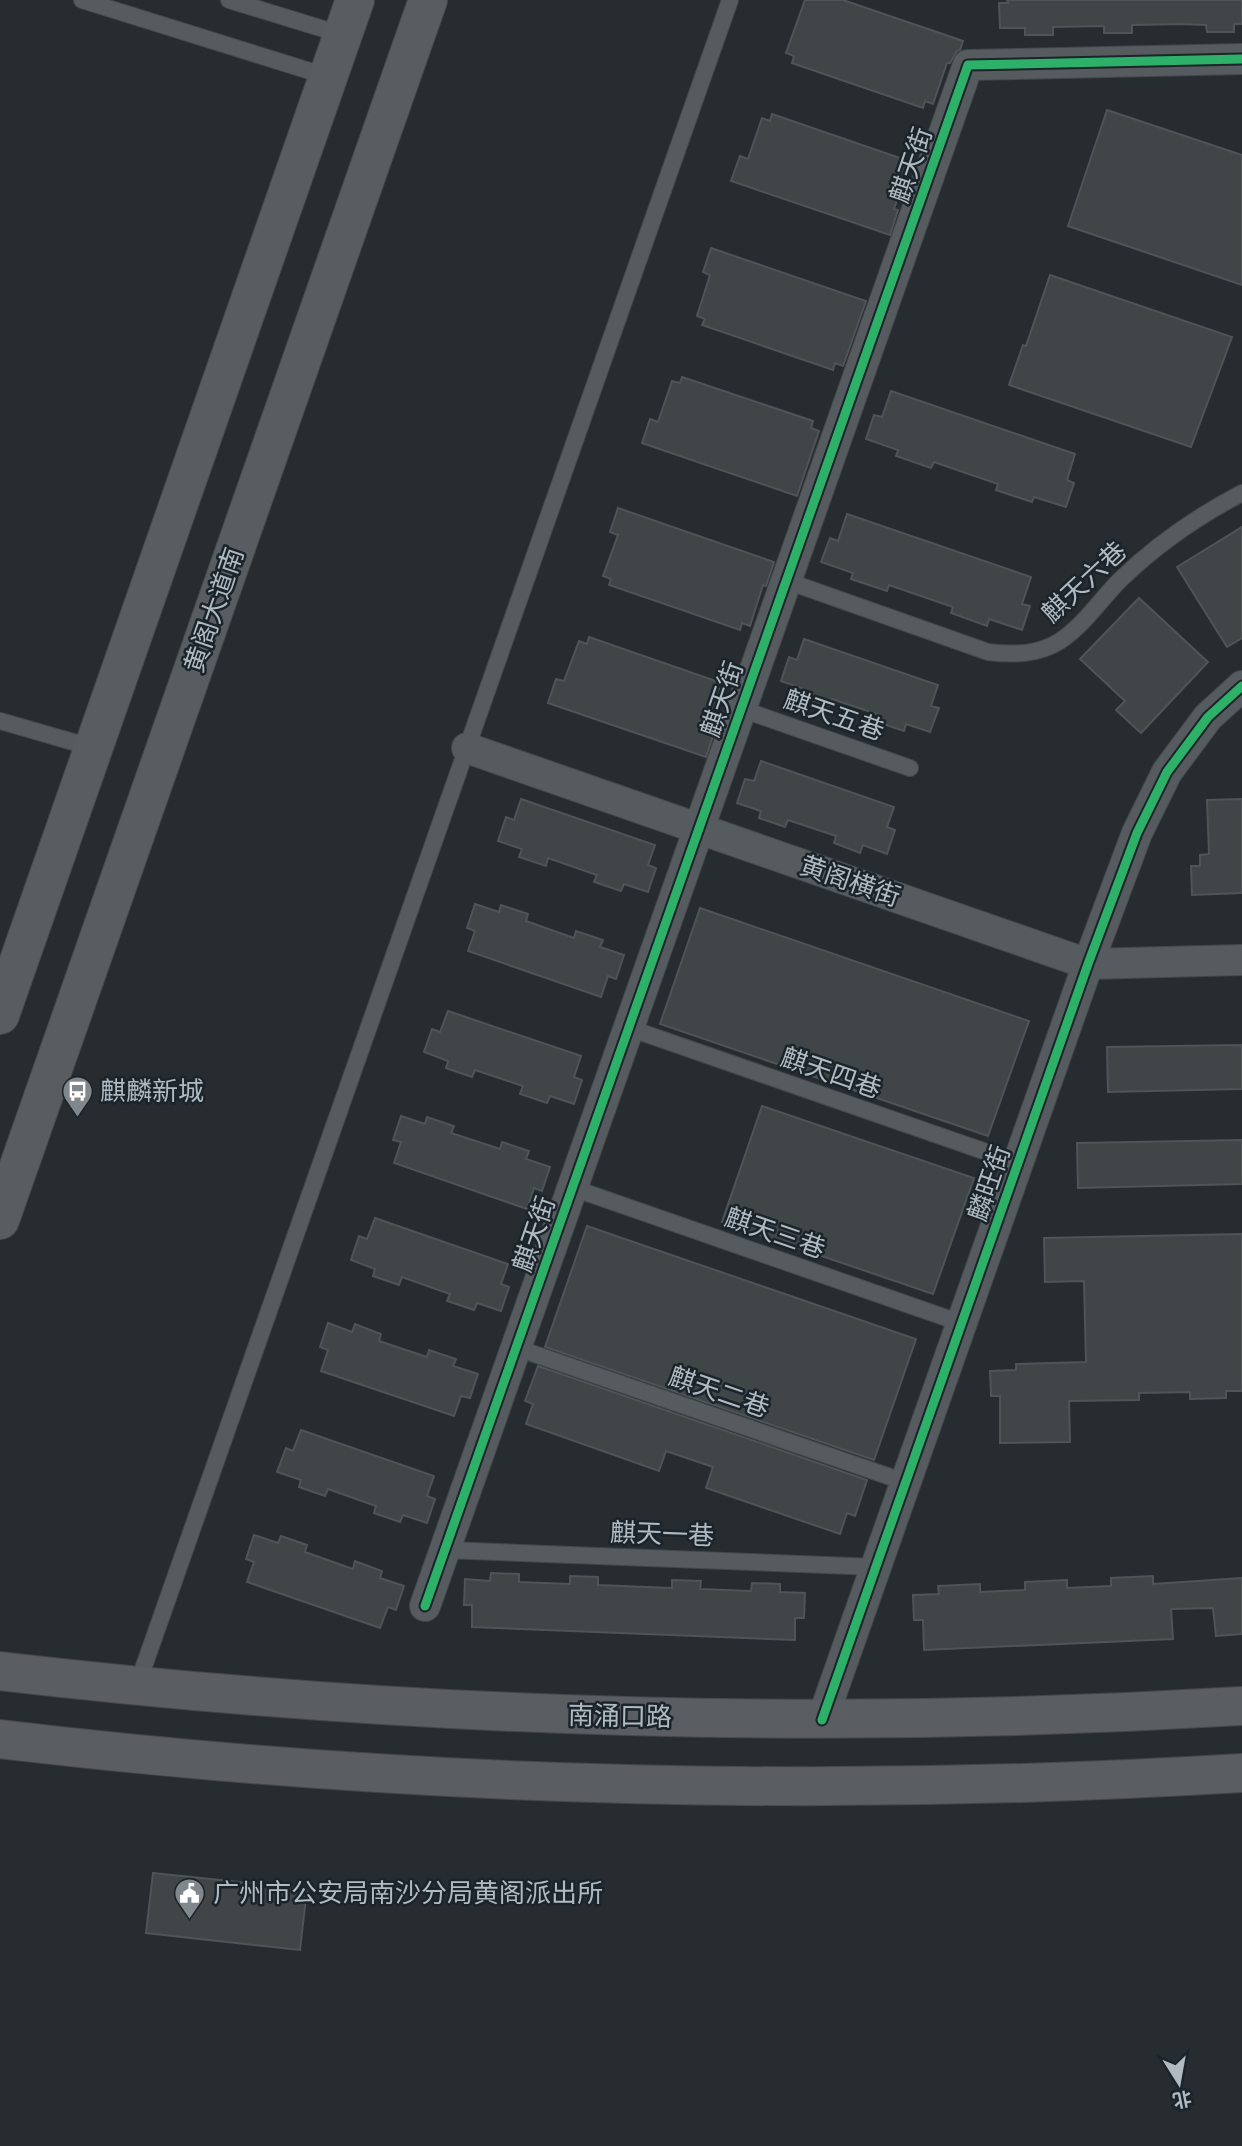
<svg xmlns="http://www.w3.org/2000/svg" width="1242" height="2146" viewBox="0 0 1242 2146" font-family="Commissioner,'Noto Sans SC',sans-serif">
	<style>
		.building { fill: #404548; stroke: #4e5458; stroke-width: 2 }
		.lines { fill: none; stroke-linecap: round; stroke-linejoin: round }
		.service-casing { stroke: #44484b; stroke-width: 18 }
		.minor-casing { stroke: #44484b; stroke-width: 32 }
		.secondary-casing { stroke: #44484b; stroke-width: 40 }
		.primary-casing { stroke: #44494d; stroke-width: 40 }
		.service { stroke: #565b5f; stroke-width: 16 }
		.minor { stroke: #565b5f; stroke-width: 30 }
		.secondary { stroke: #5a5e63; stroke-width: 38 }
		.primary { stroke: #585d61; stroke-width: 38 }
		.cycleway-casing { stroke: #1b242a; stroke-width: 13 }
		.cycleway { stroke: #2db169; stroke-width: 9 }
		.labels { text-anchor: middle; stroke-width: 5; stroke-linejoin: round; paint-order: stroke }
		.street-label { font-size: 26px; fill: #b0bac1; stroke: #1b242a }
		.poi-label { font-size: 26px; fill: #b0bac1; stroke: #1b242a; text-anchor: start }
	</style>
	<rect width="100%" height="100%" fill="#272c30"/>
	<g class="building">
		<polygon points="805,0 843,0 963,41 960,50 957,51 950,63 947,63 933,104 925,101 923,108 792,63 794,56 786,53"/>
		<polygon points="1007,0 1242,0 1242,24 1234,24 1234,32 1207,32 1206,25 1181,24 1132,25 1132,33 1104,33 1104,26 1053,27 1053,35 1025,35 1025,28 1000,28 999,3 1008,3"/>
		<polygon points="1107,110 1242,155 1242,285 1068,226"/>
		<polygon points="772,114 903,159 900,165 908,168 894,209 898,210 890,235 731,181 740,156 748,159 762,118 770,121"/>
		<polygon points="711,248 866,301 843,366 835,363 833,370 702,325 705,319 697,316 710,275 703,272"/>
		<polygon points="1050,275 1232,337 1191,447 1009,385 1023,345 1026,346"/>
		<polygon points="682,377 813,421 811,428 819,431 797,496 642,443 650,419 658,422 672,381 680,383"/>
		<polygon points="891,391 1075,454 1067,480 1074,483 1066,507 1034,497 1032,502 996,490 998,484 934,462 931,468 896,456 898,450 866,439 874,415 882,417"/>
		<polygon points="618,508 774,562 766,586 763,585 750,626 742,623 740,630 609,585 611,579 603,576 618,535 610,532"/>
		<polygon points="847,514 1031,577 1022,604 1030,606 1022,630 989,619 987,626 951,613 953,607 889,585 887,591 851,579 853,573 821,562 830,538 838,541"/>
		<polygon points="1242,527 1242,638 1227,647 1177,567"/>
		<polygon points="1139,598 1208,662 1141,733 1116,710 1125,701 1080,659"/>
		<polygon points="589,637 719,682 717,688 725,690 711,732 714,733 706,757 548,703 556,679 564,681 579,641 587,644"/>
		<polygon points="804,639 938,685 931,706 939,708 930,732 906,724 904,731 877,722 880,715 832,699 829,706 802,697 805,689 781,681 789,657 797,660"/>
		<polygon points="761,761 894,807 887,827 895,830 887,854 863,845 860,853 834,843 836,836 788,820 785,827 759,818 761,811 737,803 745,779 754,781"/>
		<polygon points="521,799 655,845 648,865 656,868 648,892 624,884 621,891 594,882 597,875 548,858 546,866 519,857 522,849 498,841 506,817 514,820"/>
		<polygon points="1242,799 1242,893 1192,895 1191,866 1200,866 1200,855 1209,854 1207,800"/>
		<polygon points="475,904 499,912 501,905 528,914 526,921 574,938 576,931 603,940 600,947 624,955 616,979 608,976 601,997 468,951 475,931 467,928"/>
		<polygon points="700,908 1029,1021 988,1136 660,1024"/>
		<polygon points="448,1011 581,1056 574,1077 582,1080 574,1104 550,1096 547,1103 520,1094 523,1086 475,1070 472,1077 446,1068 448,1061 424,1052 432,1029 440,1032"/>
		<polygon points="1242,1045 1242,1089 1108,1092 1107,1047"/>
		<polygon points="762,1106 974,1178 933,1294 722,1222"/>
		<polygon points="401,1116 425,1124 427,1117 454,1126 451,1133 500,1149 502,1142 529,1151 526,1159 550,1167 542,1191 534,1188 527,1209 394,1163 401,1142 393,1140"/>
		<polygon points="1242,1140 1242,1184 1078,1188 1077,1143"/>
		<polygon points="375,1218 508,1264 501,1284 509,1287 501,1311 477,1303 474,1310 447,1301 450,1294 402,1277 399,1285 373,1276 375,1269 351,1260 359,1236 367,1239"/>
		<polygon points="587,1226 916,1339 874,1460 545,1347"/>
		<polygon points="1242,1234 1242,1391 1226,1391 1226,1398 1190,1399 1190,1392 1139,1393 1139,1400 1069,1401 1070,1442 1000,1443 1000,1396 991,1396 990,1371 1016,1370 1016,1364 1086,1362 1084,1281 1045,1282 1044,1238"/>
		<polygon points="328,1323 352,1332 355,1324 381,1334 379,1341 427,1357 429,1350 456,1359 453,1366 478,1374 470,1398 461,1396 454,1416 321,1371 328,1350 320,1347"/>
		<polygon points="538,1366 867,1480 855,1516 847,1513 840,1534 706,1488 713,1467 666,1451 659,1471 526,1424 533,1404 525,1401"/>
		<polygon points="301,1430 434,1476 427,1496 435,1499 427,1523 403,1515 400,1522 374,1513 376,1506 328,1489 325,1496 299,1487 301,1480 277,1472 286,1448 293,1451"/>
		<polygon points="254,1535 278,1543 281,1536 307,1545 305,1552 353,1569 355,1561 382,1571 380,1578 404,1586 396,1610 388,1607 380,1628 247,1582 254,1562 246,1559"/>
		<polygon points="491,1573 519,1574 519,1582 570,1584 570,1576 598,1577 598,1585 647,1587 672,1588 672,1580 701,1581 700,1589 751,1591 752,1583 780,1584 780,1592 805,1593 804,1618 795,1618 795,1640 472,1627 472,1605 464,1605 465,1579 490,1581"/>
		<polygon points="1153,1576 1153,1584 1242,1578 1242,1634 1216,1636 1213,1608 1171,1609 1173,1639 924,1650 923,1620 914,1620 913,1595 939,1594 938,1586 980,1584 980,1592 1025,1590 1025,1582 1067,1580 1067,1588 1111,1586 1111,1578"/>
		<polygon points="153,1873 307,1889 300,1950 146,1933"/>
	</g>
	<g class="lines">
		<defs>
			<g id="service">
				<polyline points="82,0 329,77"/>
				<polyline points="229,0 343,35"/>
				<path d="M 787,581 L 988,652 C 1013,655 1038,655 1060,641 C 1084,625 1101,599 1120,580 C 1156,545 1198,516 1242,493"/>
				<polyline points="741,709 910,768"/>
				<polyline points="0,721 94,748"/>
				<polyline points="629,1028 1018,1163"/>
				<polyline points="573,1188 961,1323"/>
				<polyline points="517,1348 905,1482"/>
				<polyline points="446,1550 876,1567"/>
				<polyline points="137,1686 730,0"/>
			</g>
			<g id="minor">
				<polyline points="467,748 1088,964 1242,960"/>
				<polyline points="425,1606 968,65 1242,59"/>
				<polyline points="822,1720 1088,964 1137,833 1167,772 1208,717 1242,686"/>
			</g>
			<g id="secondary">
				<path d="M 0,1671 C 413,1719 827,1731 1242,1706"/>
				<path d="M 0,1739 C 412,1788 828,1798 1242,1773"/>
			</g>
			<g id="primary">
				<polyline points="0,1015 355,0"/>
				<polyline points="0,1220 428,0"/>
			</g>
		</defs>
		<use href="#service" class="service-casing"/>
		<use href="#minor" class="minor-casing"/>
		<use href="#secondary" class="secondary-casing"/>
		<use href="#primary" class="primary-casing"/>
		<use href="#service" class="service"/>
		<use href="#minor" class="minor"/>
		<use href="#secondary" class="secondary"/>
		<use href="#primary" class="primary"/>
		<defs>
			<g id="cycleway">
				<polyline points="425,1606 968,65 1242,59"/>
				<polyline points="822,1720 1088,964 1137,833 1167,772 1208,717 1242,686"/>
			</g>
		</defs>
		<use href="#cycleway" class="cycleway-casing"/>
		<use href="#cycleway" class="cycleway"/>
	</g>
	<defs>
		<symbol id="bus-pin" viewBox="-11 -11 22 30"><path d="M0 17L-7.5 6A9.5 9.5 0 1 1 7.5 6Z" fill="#80888e" stroke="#1b242a"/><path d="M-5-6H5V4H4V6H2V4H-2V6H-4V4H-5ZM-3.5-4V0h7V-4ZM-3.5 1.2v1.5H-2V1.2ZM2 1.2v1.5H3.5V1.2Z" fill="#fff"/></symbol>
		<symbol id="civic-pin" viewBox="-11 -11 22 30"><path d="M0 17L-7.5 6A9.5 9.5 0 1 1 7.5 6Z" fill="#80888e" stroke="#1b242a"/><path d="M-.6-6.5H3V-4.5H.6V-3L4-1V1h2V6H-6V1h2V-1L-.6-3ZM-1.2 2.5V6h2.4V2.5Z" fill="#fff"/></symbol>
	</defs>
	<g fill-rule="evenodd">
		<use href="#bus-pin" x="60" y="1074" width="35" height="47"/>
		<use href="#civic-pin" x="172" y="1876" width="35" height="47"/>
	</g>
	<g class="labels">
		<g class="street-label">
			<text transform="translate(911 165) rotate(-71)" y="9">麒天街</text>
			<text transform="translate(1084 582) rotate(-43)" y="9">麒天六巷</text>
			<text transform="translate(214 610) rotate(-71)" y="9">黄阁大道南</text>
			<text transform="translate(722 699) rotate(-71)" y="9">麒天街</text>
			<text transform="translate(834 715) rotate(19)" y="9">麒天五巷</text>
			<text transform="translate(850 881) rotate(19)" y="9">黄阁横街</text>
			<text transform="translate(831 1073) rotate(19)" y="9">麒天四巷</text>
			<text transform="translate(989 1183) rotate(-71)" y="9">麟旺街</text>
			<text transform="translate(775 1233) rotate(19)" y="9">麒天三巷</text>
			<text transform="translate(534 1234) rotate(-71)" y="9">麒天街</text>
			<text transform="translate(719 1392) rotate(19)" y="9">麒天二巷</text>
			<text transform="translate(662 1534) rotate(2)" y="9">麒天一巷</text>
			<text transform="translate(620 1716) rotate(1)" y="9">南涌口路</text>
		</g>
		<g class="poi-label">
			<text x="100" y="1100">麒麟新城</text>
			<text x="213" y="1902">广州市公安局南沙分局黄阁派出所</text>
		</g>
	</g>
	<g transform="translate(1179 2083) rotate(169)" stroke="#1b242a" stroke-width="5" paint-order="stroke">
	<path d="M0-5L12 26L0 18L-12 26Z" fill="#b0bac1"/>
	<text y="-10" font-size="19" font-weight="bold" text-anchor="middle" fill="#b0bac1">北</text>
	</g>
</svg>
